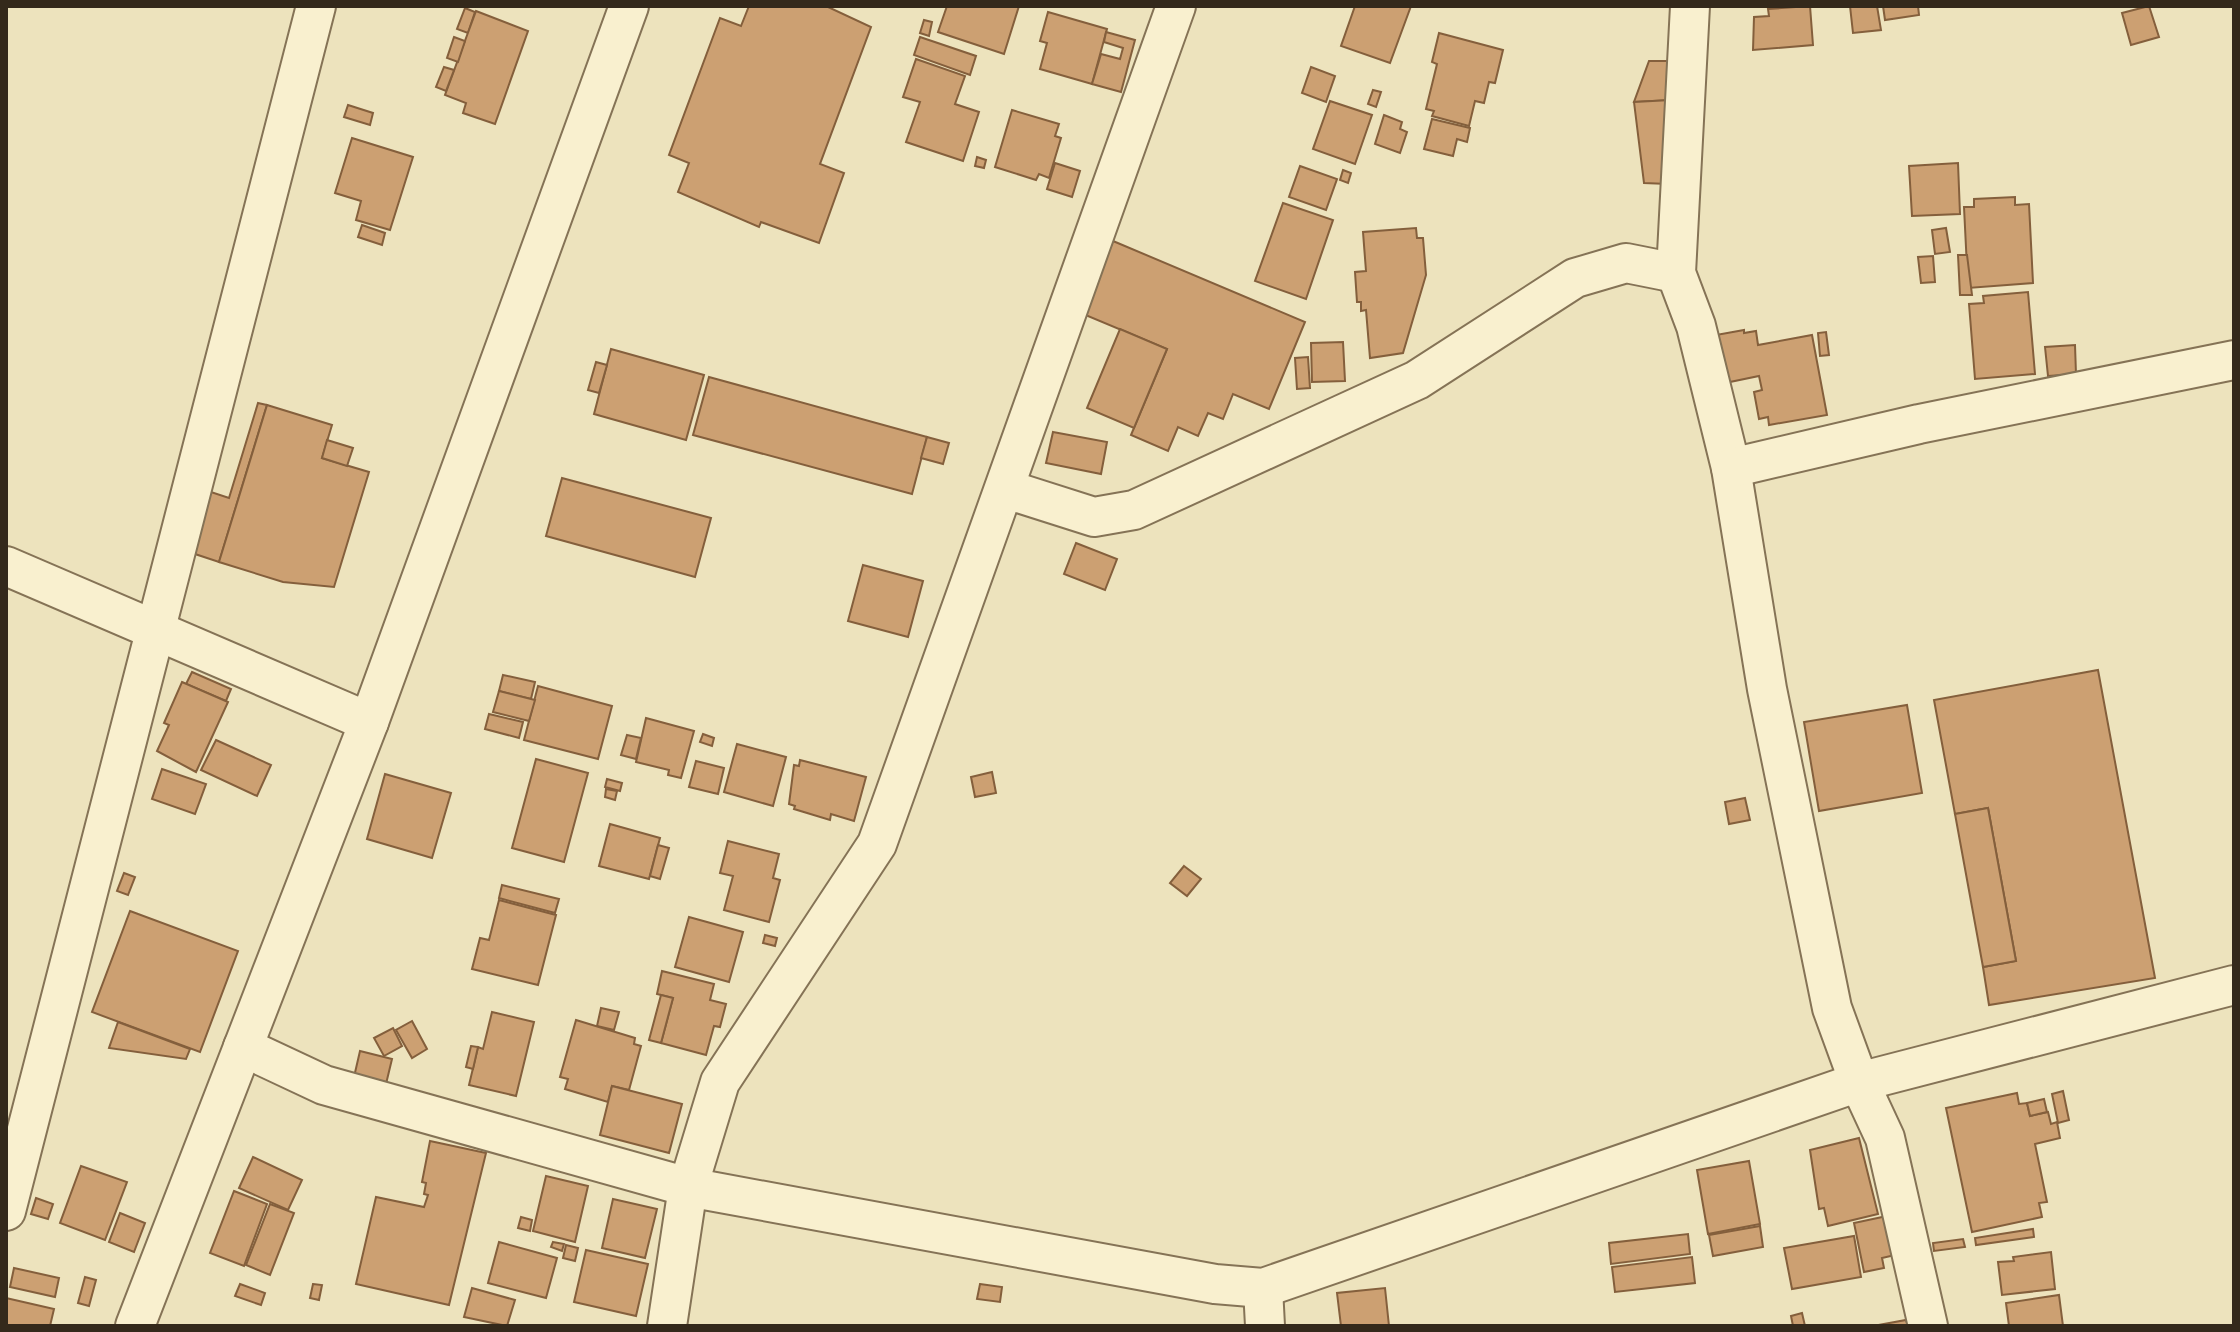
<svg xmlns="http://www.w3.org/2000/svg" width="2240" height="1332" viewBox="0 0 2240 1332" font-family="'Crimson Pro',serif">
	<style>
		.building { fill: #cca072; stroke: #845f3c; stroke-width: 2 }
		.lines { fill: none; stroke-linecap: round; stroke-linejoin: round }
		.minor-casing { stroke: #857356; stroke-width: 42 }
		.minor { stroke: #f9f0cf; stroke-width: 38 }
	</style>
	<rect width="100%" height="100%" fill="#ede3bd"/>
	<g class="building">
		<polygon points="749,6 826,6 871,27 820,164 844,173 819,243 761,222 759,227 678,192 689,163 669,155 720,18 741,26"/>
		<polygon points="947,6 1019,6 1004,54 938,32"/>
		<polygon points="1355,6 1411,6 1390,63 1341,46"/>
		<polygon points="1810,6 1813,45 1753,50 1754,17 1769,16 1768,9"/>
		<polygon points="1850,6 1877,6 1881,30 1853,33"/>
		<polygon points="1883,6 1918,6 1919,15 1885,20"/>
		<polygon points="2149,6 2159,37 2131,45 2122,13"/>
		<polygon points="465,8 475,12 468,33 457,29"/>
		<polygon points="476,11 528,31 495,124 463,113 466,103 445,95"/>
		<polygon points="1048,12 1107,29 1092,84 1040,69 1047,43 1040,41"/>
		<polygon points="924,20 932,22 929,36 920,33"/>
		<polygon points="1106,32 1135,40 1121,92 1092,84 1101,54 1120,59 1123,48 1104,42"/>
		<polygon points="1439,33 1503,50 1495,83 1489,82 1484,103 1475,101 1469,126 1432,116 1434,111 1426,109 1437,64 1432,62"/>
		<polygon points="454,37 465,41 458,62 447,58"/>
		<polygon points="920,37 976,56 970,75 914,55"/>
		<polygon points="916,59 965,76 955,104 979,112 963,161 906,142 920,102 903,97"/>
		<polygon points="1649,61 1668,61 1671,100 1634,102"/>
		<polygon points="444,67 454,70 446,91 436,87"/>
		<polygon points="1311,67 1335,76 1326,102 1302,93"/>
		<polygon points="1373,90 1381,92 1376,107 1368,104"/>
		<polygon points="1671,100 1668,184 1644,183 1634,102"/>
		<polygon points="1330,101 1372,115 1355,164 1313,149"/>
		<polygon points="348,105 373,113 370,125 344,117"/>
		<polygon points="1012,110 1059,124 1055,136 1061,138 1049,178 1039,174 1036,180 995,167"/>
		<polygon points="1384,115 1402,122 1400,129 1407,132 1400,153 1375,144"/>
		<polygon points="1432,119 1470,128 1467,142 1457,139 1453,156 1424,149"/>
		<polygon points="352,138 413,157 390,230 356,220 361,201 335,193"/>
		<polygon points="977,157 986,160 984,168 975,166"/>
		<polygon points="1055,163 1080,171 1072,197 1047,189"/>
		<polygon points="1958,163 1960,214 1912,216 1909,166"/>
		<polygon points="1300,166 1337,179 1326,210 1289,197"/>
		<polygon points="1343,170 1351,173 1348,183 1340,180"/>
		<polygon points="2015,197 2015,205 2029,204 2033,283 1968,288 1964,207 1974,207 1974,199"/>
		<polygon points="1283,203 1333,220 1306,299 1255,281"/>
		<polygon points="362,225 385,233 382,245 358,237"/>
		<polygon points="1416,228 1417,238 1423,238 1426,275 1403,353 1370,358 1366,310 1361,311 1361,302 1357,302 1355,272 1366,271 1363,232"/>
		<polygon points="1946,228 1950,252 1935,254 1932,230"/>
		<polygon points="1113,241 1305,322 1269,409 1233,394 1223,419 1208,413 1198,436 1178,427 1168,451 1131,435 1167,349 1083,314"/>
		<polygon points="1958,255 1967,255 1972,295 1960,295"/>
		<polygon points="1933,256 1935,282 1921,283 1918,257"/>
		<polygon points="2028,292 2035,374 1975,379 1969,304 1984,303 1983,296"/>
		<polygon points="1120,329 1167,349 1134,428 1087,408"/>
		<polygon points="1744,330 1744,333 1756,331 1758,345 1812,335 1827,415 1769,425 1768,417 1759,419 1754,392 1762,390 1759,376 1725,383 1716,335"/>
		<polygon points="1826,332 1829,355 1820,356 1818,333"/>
		<polygon points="1343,342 1345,381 1312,382 1311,343"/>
		<polygon points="2075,345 2076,374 2048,376 2045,347"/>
		<polygon points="611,349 704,375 686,440 594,414"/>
		<polygon points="1308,357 1310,388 1297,389 1295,358"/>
		<polygon points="596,362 607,365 599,393 588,390"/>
		<polygon points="709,377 927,437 912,494 693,435"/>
		<polygon points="258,403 267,405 219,562 192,553 211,492 229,498"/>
		<polygon points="267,405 332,425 322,458 369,472 334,587 283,582 219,562"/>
		<polygon points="1053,432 1107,442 1101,474 1046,463"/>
		<polygon points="927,437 949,443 943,464 921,458"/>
		<polygon points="327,440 353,448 347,466 322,458"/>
		<polygon points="562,478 711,518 695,577 546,536"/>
		<polygon points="1076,543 1117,559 1105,590 1064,574"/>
		<polygon points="863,565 923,581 908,637 848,621"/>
		<polygon points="2098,670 2155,978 1989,1005 1983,967 2016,961 1988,808 1955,814 1934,700"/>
		<polygon points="192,672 231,689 226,701 186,684"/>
		<polygon points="503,675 535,682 531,699 499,691"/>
		<polygon points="182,682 228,702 196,772 157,751 169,725 164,723"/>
		<polygon points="538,686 612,706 598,759 524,740"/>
		<polygon points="499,691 535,700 529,721 493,712"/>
		<polygon points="1907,705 1922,793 1819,811 1804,722"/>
		<polygon points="489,714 523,722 519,738 485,729"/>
		<polygon points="646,718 694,731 681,778 668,775 669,770 636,762"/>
		<polygon points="703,734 714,738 712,746 700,742"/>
		<polygon points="627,735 641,738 636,759 621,755"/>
		<polygon points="216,740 271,765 257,796 201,770"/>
		<polygon points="737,744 786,757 773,806 724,792"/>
		<polygon points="536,759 588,773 564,862 512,848"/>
		<polygon points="800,760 866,777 854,821 831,814 830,820 794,809 795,806 789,804 794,765 799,766"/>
		<polygon points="696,761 724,768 718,794 689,787"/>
		<polygon points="162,769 206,784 195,814 152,799"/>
		<polygon points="992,772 996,793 975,797 971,777"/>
		<polygon points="385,774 451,793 432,858 367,839"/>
		<polygon points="607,779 622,783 620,791 605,787"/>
		<polygon points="606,789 617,791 615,800 605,797"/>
		<polygon points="1745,798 1750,820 1729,824 1725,802"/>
		<polygon points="1988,808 2016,961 1983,967 1955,814"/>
		<polygon points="610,824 660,838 649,879 599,866"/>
		<polygon points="728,841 779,854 773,878 780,880 769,922 724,910 733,876 720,873"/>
		<polygon points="658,845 669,848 660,879 650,876"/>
		<polygon points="1184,866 1201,879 1187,896 1170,883"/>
		<polygon points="124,873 135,877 128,895 117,891"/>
		<polygon points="502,885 559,899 555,913 499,898"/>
		<polygon points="499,900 556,915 538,985 472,969 480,938 489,940"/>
		<polygon points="130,911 238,951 200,1052 92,1012"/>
		<polygon points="689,917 743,932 729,982 675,967"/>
		<polygon points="765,935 777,938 775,946 763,943"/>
		<polygon points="662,971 714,984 710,1000 726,1004 720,1027 714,1026 706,1055 661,1043 673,998 657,994"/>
		<polygon points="661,995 673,998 661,1043 649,1040"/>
		<polygon points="601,1008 619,1012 614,1030 597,1026"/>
		<polygon points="492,1012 534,1022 516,1096 469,1085 478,1047 483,1049"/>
		<polygon points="576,1020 635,1038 634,1044 641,1046 629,1090 612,1086 608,1102 565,1089 568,1079 560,1077"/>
		<polygon points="412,1021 427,1049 412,1058 396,1030"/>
		<polygon points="118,1022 190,1049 186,1059 109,1048"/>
		<polygon points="393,1028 402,1046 384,1056 374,1038"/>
		<polygon points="471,1046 478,1047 473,1069 466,1067"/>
		<polygon points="360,1051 392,1059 386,1084 354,1077"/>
		<polygon points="612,1086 682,1104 669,1153 600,1135"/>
		<polygon points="2063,1091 2069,1120 2058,1123 2052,1094"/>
		<polygon points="2017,1093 2019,1104 2027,1103 2030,1116 2048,1112 2051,1124 2057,1122 2060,1138 2035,1144 2047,1202 2039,1203 2042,1217 1972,1232 1946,1108"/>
		<polygon points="2044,1099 2047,1112 2030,1116 2027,1103"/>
		<polygon points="1859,1138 1878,1214 1828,1226 1824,1208 1819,1209 1810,1150"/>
		<polygon points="430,1141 486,1153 449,1305 356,1284 376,1197 424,1207 428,1195 424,1194 426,1183 422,1182"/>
		<polygon points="253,1157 302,1180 288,1210 239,1188"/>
		<polygon points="1749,1161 1760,1224 1708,1234 1697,1170"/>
		<polygon points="81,1166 127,1182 105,1240 60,1223"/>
		<polygon points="546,1176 588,1186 575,1242 533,1231"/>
		<polygon points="234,1191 267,1204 244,1266 210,1253"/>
		<polygon points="36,1198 53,1204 48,1219 31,1214"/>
		<polygon points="613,1199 657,1209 645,1258 602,1248"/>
		<polygon points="270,1204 294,1213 270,1275 246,1265"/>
		<polygon points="120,1213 145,1223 134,1252 109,1242"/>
		<polygon points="1887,1216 1895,1255 1882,1258 1884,1268 1864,1272 1854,1223"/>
		<polygon points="521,1217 532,1220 530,1231 518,1228"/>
		<polygon points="1760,1226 1763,1247 1713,1256 1709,1235"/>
		<polygon points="2033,1229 2034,1237 1976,1245 1975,1238"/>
		<polygon points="1688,1234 1690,1254 1611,1264 1609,1243"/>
		<polygon points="1854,1236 1861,1277 1792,1289 1784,1248"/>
		<polygon points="1963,1239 1965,1247 1934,1251 1933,1243"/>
		<polygon points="499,1242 557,1258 546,1298 488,1283"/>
		<polygon points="553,1242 564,1244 562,1251 551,1247"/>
		<polygon points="566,1245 578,1248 575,1261 563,1258"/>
		<polygon points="586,1250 648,1264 636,1316 574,1302"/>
		<polygon points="2051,1252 2055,1289 2002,1295 1998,1262 2014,1261 2013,1257"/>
		<polygon points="1692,1257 1695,1283 1615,1292 1612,1267"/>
		<polygon points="14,1268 59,1278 55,1297 10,1287"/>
		<polygon points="85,1277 96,1280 89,1306 78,1303"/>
		<polygon points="240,1284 265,1293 261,1305 235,1296"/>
		<polygon points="313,1284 322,1285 319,1300 310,1298"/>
		<polygon points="980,1284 1002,1287 1000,1302 977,1299"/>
		<polygon points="472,1288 515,1300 507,1326 464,1317"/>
		<polygon points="1385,1288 1389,1326 1341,1326 1337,1293"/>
		<polygon points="2059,1295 2063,1326 2009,1326 2006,1303"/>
		<polygon points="6,1298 54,1309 50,1326 6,1326"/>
		<polygon points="1802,1313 1805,1326 1793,1326 1791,1316"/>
		<polygon points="1906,1320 1908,1326 1873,1326"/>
	</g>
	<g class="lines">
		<defs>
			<g id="minor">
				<polyline points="1690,6 1676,273 1696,326 1731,468 1767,689 1832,1008 1859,1082 1885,1138 1928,1326"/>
				<polyline points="1731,468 1919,424 2234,360"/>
				<polyline points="1006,489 1094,517 1134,510 1417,380 1575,278 1626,263 1676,273"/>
				<polyline points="6,566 369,722"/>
				<polyline points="243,1047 324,1085 688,1187 1215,1284 1263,1288 1859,1082 2234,985"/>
				<polyline points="6,1211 316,6"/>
				<polyline points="1263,1288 1265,1326"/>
				<polyline points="135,1326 369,722 629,6"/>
				<polyline points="667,1326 688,1187 720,1082 877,844 1176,6"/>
			</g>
		</defs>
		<use href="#minor" class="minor-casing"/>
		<use href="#minor" class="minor"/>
	</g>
	<rect width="2240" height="1332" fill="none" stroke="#34291b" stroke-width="16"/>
</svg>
